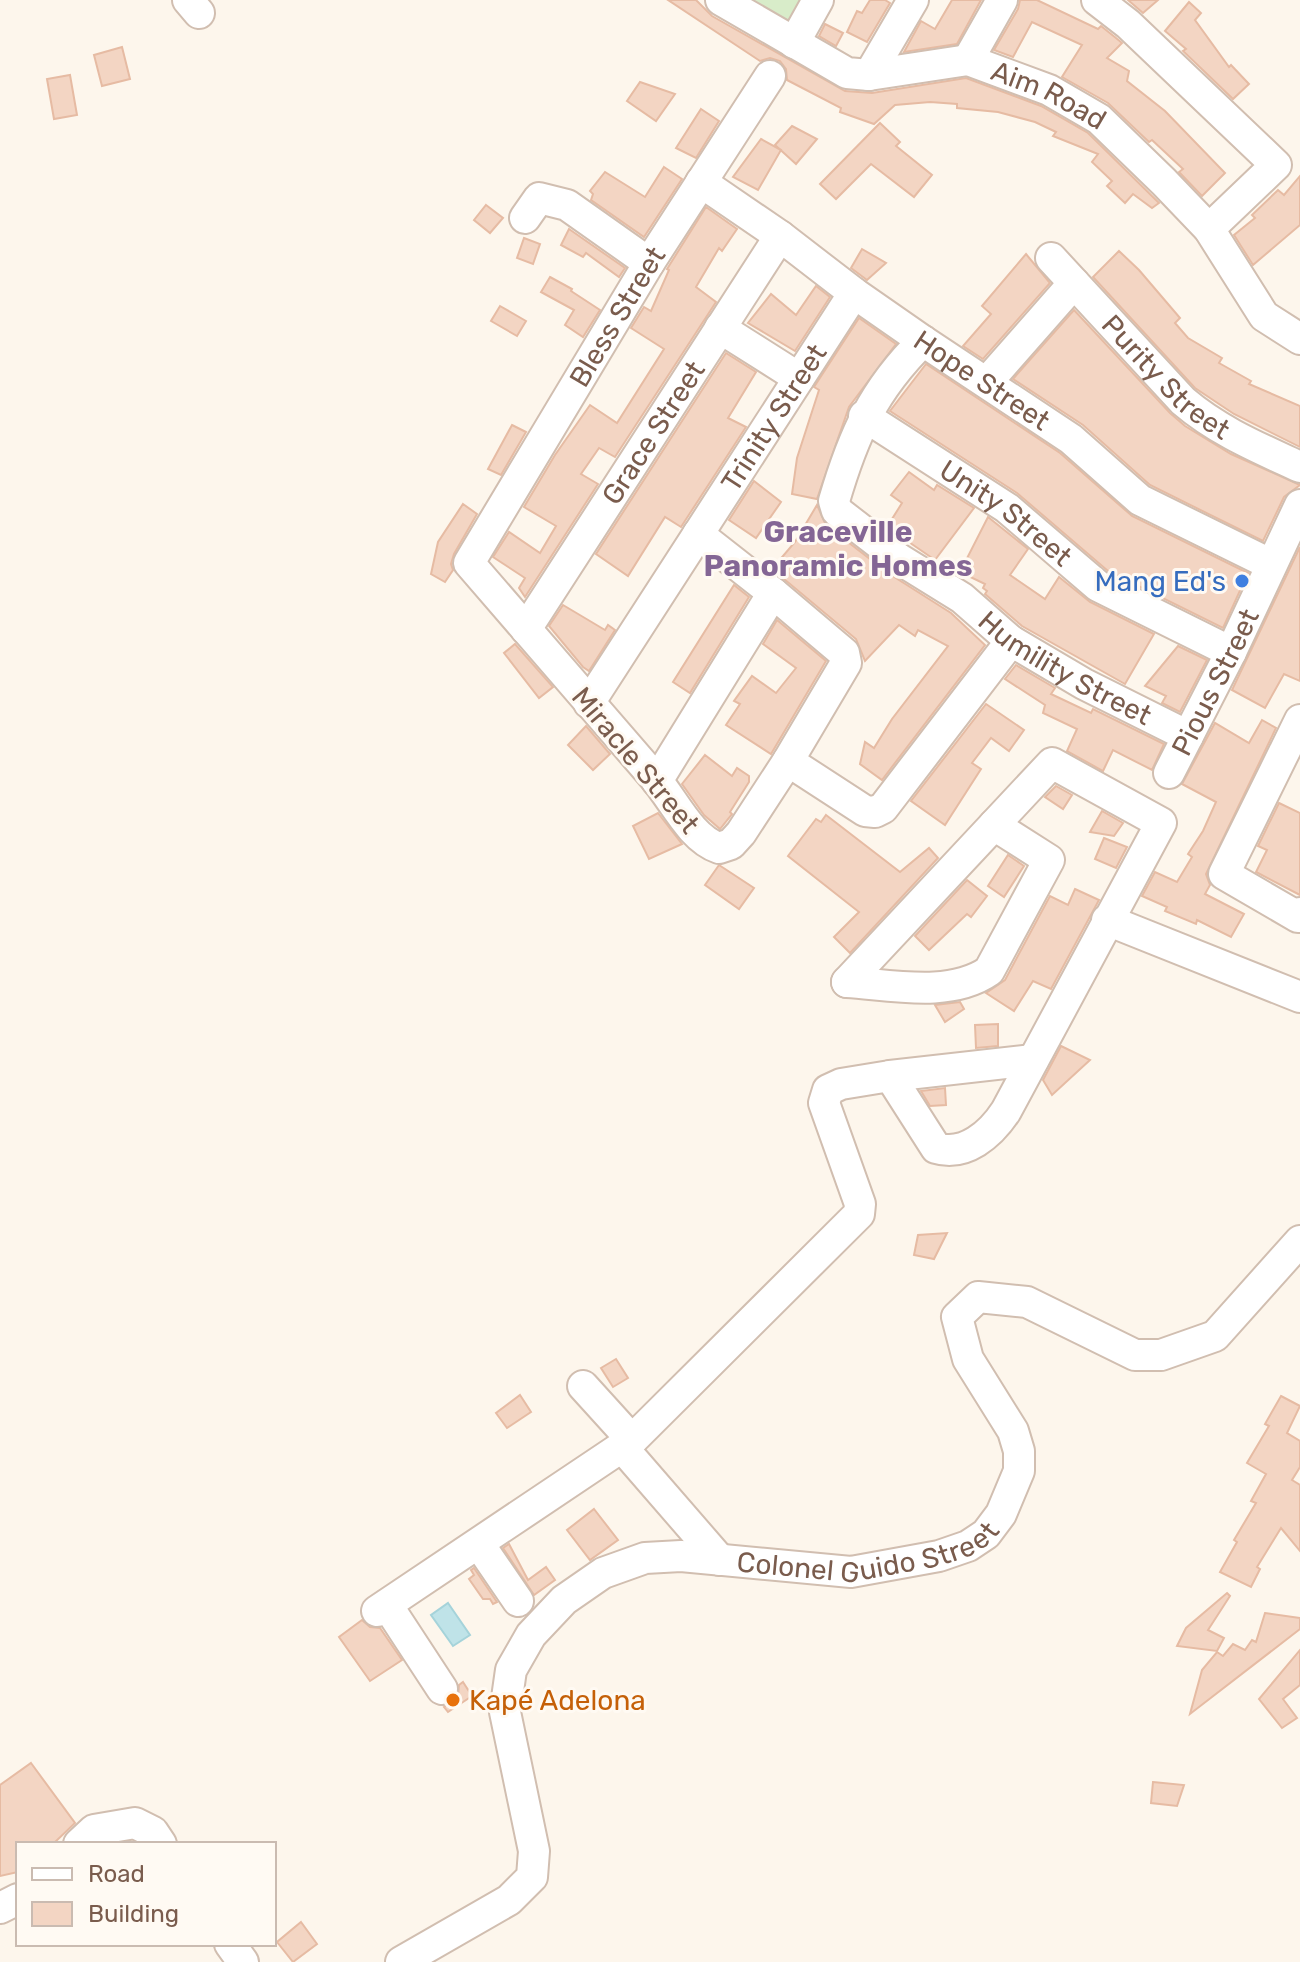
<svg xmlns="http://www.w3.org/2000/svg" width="1300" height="1962" viewBox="0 0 1300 1962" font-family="Rubik,sans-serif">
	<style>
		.green { fill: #d8ecc9 }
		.water { fill: #bfe3e8; stroke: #a5d3da; stroke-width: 2 }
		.building { fill: #f3d5c3; stroke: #e6bba3; stroke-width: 2 }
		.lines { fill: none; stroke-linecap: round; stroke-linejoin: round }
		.minor-casing { stroke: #d1beb0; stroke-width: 34 }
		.minor { stroke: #fff; stroke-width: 30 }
		.shop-dot { fill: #3f7fe0; stroke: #fffaf3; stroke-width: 3 }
		.food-dot { fill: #e8710a; stroke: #fffaf3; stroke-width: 3 }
		.labels { text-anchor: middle; stroke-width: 6; stroke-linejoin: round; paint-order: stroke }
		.street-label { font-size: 28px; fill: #7a5c4d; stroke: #fffaf3 }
		.shop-label { font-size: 28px; fill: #366cbe; stroke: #fffaf3; text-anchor: end }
		.food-label { font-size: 28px; fill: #c56008; stroke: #fffaf3; text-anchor: start }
		.neighbourhood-label { font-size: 30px; font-weight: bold; fill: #846695; stroke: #fffaf3 }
	</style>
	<rect width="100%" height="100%" fill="#fdf6ec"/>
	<polygon class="green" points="734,0 811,0 794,33"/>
	<polygon class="water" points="448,1603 470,1635 453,1646 431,1615"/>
	<g class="building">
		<polygon points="668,0 696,0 712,16 845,91 872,93 966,78 1041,106 1088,133 1159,203 1152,208 1133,194 1125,203 1107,186 1112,181 1092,162 1098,154 1053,136 1056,132 1035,122 998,112 957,108 957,104 930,102 895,105 874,124 840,112 841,108 787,80 786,69 780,61 770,58 760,61"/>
		<polygon points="870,0 885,0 890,3 867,42 847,32 857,11 862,13"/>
		<polygon points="952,0 981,0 957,44 904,52 921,21 935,29"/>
		<polygon points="1020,0 1037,0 1098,29 1101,26 1116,38 1122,43 1107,58 1129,71 1127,81 1165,111 1225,173 1202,196 1179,172 1183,169 1152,140 1149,142 1108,103 1062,77 1082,45 1032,22 1013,57 994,50 1018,9"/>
		<polygon points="1128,0 1158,0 1143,13"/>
		<polygon points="1189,2 1201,13 1195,20 1229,67 1231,65 1249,84 1233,99 1183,51 1186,49 1165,31"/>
		<polygon points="825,24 843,33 836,46 819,36"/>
		<polygon points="122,47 130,79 102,86 94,55"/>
		<polygon points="70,75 77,115 54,119 47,79"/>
		<polygon points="640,82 675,94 656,121 627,101"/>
		<polygon points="701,109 719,121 696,158 676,148"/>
		<polygon points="880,123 900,142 896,146 932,175 914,197 871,164 836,199 820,184"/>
		<polygon points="792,126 817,139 796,164 775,145"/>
		<polygon points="761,139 781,150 758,190 733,177"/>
		<polygon points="664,167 682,179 644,237 591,200 593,194 590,191 605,172 645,197"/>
		<polygon points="1300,176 1300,225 1253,265 1234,235 1255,218 1252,215 1278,190 1284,195"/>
		<polygon points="486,205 503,218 490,233 474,220"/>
		<polygon points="706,207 737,229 722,251 719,248 696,287 716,302 615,457 599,448 581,474 598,484 525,597 519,588 525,578 493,557 509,532 540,553 556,526 524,507 555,455 590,405 617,423 664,349 631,328 644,307 651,311 669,270 667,269"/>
		<polygon points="569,229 625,268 619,277 586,253 583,257 561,245"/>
		<polygon points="524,238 540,244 533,264 517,258"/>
		<polygon points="862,249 886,263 867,280 851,268"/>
		<polygon points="1119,251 1139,270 1180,318 1175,323 1188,338 1222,358 1219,363 1251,381 1249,384 1300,406 1300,447 1234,414 1195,388 1093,277"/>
		<polygon points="1026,254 1050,283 983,359 963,346 991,314 982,306"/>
		<polygon points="550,277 572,289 571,291 600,310 583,337 565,325 574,310 541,292"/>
		<polygon points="816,286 830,297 795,351 748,323 771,294 796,315"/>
		<polygon points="500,306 526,321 517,336 491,321"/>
		<polygon points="1074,310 1170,413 1185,426 1231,454 1300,485 1284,497 1263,541 1150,485 1083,425 1013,379"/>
		<polygon points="859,318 896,344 849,407 817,499 792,494 797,458 819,390 814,387"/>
		<polygon points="726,353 756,372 728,418 746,427 681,527 665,517 628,576 596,554"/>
		<polygon points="926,364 1060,453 1132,516 1248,573 1223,628 1108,571 1017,493 890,411"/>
		<polygon points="512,425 526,432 501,475 488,469"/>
		<polygon points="909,472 934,490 937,485 974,508 935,560 887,527 902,503 891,495"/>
		<polygon points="754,481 781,502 756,538 729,520"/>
		<polygon points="463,504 477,514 454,554 451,564 453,570 445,582 431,574 438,542"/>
		<polygon points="817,505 826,525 888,573 951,613 985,645 882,780 860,764 865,742 874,748 892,719 948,646 918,630 915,636 899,625 865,661 856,639 772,569 795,542"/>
		<polygon points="988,517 1028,549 1010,575 1045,599 1059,577 1090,602 1154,634 1125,684 1022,626 985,594 987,591 983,588 985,584 960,572"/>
		<polygon points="1300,547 1300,681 1284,674 1265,708 1232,690"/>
		<polygon points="734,585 749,597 690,693 673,682"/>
		<polygon points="563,605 605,630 608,625 615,630 589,671 583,667 549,626"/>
		<polygon points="777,620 826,661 771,754 726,725 740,704 734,701 752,676 776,693 796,668 763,644"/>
		<polygon points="515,644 553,687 539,698 504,653"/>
		<polygon points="1178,646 1207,660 1180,712 1162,703 1166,696 1145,686"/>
		<polygon points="1016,665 1055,688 1051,694 1091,713 1093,709 1164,744 1152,770 1113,750 1103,771 1067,751 1077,729 1043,713 1045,705 1005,679"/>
		<polygon points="986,704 1024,730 1009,751 991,738 972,763 981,769 945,825 911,801"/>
		<polygon points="1262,720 1276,728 1206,874 1210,885 1205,894 1244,914 1231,937 1197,920 1196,924 1165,911 1167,907 1142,896 1155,872 1177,882 1192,857 1188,854 1203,831 1216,802 1182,784 1215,723 1249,743"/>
		<polygon points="586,726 610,754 593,770 568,745"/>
		<polygon points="705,755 732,776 737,768 749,776 749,782 730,812 732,814 720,829 704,815 682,784"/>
		<polygon points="1056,786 1072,795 1063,809 1045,797"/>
		<polygon points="1279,803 1300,813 1300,895 1256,872 1267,850 1258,846"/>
		<polygon points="1102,811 1123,823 1114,836 1090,832"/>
		<polygon points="658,813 682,844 649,859 633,826"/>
		<polygon points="826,815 900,872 929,848 938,858 850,953 834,937 859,912 788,856 816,819 821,822"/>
		<polygon points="1104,838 1127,847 1116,868 1095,859"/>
		<polygon points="1008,855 1024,866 1004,897 988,886"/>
		<polygon points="719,865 754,888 739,909 705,885"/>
		<polygon points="967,880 987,896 971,917 967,914 929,950 915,936"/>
		<polygon points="1075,889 1099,900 1051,989 1033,981 1014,1011 986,993 1005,980 1050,896 1068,905"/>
		<polygon points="960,1002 964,1009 945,1022 935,1005"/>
		<polygon points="998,1024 998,1046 976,1048 975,1025"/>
		<polygon points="1061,1046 1090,1060 1052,1095 1043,1080"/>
		<polygon points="945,1088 946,1105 930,1106 921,1091"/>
		<polygon points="947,1233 934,1259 914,1255 918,1235"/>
		<polygon points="616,1359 628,1378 613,1387 601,1368"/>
		<polygon points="520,1395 531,1412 507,1428 496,1413"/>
		<polygon points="1281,1396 1300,1406 1287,1433 1300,1441 1300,1467 1292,1480 1300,1485 1300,1551 1281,1528 1257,1567 1260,1569 1251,1587 1220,1572 1237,1542 1234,1540 1256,1503 1251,1501 1266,1474 1247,1463 1269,1426 1265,1424"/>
		<polygon points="594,1509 618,1540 590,1560 567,1530"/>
		<polygon points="509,1544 528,1580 546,1567 555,1580 534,1595 503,1548"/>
		<polygon points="474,1568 497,1602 493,1604 490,1599 483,1599 469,1579 474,1575 471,1570"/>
		<polygon points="1227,1593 1230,1596 1208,1630 1224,1638 1217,1651 1177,1646 1186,1628"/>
		<polygon points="1265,1613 1300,1618 1300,1629 1190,1714 1202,1670 1217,1652 1223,1656 1233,1644 1245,1650 1252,1640 1256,1642"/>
		<polygon points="362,1620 370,1627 380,1628 402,1660 370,1681 339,1637"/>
		<polygon points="1300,1650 1300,1685 1283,1699 1297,1718 1282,1728 1259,1699"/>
		<polygon points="463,1682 472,1696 448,1712 444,1707 458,1698 459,1685"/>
		<polygon points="31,1763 75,1823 53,1844 18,1844 18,1872 0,1876 0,1785"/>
		<polygon points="1153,1782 1184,1785 1177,1806 1151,1803"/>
		<polygon points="301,1922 317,1944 293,1962 277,1942"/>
	</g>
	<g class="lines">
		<defs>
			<g id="minor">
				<polyline points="188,0 199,13"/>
				<path id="s1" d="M 721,0 L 847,73 L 869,75 L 968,60 L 1049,90 L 1099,119 L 1164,182 L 1209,229 L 1264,316 L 1300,339"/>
				<polyline points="1097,0 1128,24 1276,165 1209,229"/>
				<polyline points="794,43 818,0"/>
				<polyline points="968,60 1002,0"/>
				<polyline points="869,75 913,0"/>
				<path id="s2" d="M 701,182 L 780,236 L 854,293 L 923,341 L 1071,439 L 1140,500 L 1270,564"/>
				<polyline points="525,218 539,198 567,205 649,263"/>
				<path id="s3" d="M 1051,258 L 1183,401 C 1218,431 1259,448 1300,467"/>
				<polyline points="720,328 799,378"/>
				<path id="s4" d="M 923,341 C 873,390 853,436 834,501 L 837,511 L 899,559 L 962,598 L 1011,641 L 1084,684 L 1188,736"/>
				<polyline points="987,382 1074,283"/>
				<path id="s5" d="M 864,416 L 1007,508 L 1098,586 L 1231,652"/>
				<path id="s6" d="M 698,534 L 773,593 L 844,653 L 846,663 L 788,761 L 741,833 L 731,844 L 719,848 C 690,838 674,800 654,777 C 592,706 531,634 469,563 L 649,263 L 770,76"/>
				<path id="s7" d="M 526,629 L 780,236"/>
				<path id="s8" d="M 589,703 L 854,293"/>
				<polyline points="1300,720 1224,874 1298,917 1300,913"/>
				<polyline points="788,761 865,811 875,812 883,808 1011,641"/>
				<path id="s9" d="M 1169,773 L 1231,652 L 1300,505"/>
				<polyline points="657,781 773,593"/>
				<polyline points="1107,920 1300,997"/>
				<path d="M 847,982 L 1052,763 L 1161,823 L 1006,1111 C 991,1134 965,1157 936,1148 L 890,1076"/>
				<path d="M 847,982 C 892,985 950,998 989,971 L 1049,860 L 994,825"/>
				<polyline points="583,1386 632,1440"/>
				<polyline points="622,1447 720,1560"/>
				<polyline points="479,1544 518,1601"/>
				<polyline points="387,1605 442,1689"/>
				<polyline points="377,1611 632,1440 859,1214 860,1204 824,1103 828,1090 841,1084 890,1076 1033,1060"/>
				<polyline points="79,1844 94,1830 135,1823 153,1832 161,1844"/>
				<polyline points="0,1908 18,1899"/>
				<polyline points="230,1944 243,1962"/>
				<path id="s10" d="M 401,1962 L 509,1900 L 532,1877 L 534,1851 L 505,1712 L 511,1670 L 531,1635 L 564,1600 L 603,1573 L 645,1558 L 681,1556 L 851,1572 L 939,1556 L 968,1546 L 986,1534 L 1001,1514 L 1019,1471 L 1019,1451 L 1013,1431 L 968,1359 L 957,1317 L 978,1297 L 1027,1302 L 1135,1355 L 1161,1355 L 1215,1336 L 1300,1241"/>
			</g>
		</defs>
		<use href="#minor" class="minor-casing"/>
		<use href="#minor" class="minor"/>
	</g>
	<circle class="shop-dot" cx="1242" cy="581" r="8"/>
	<circle class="food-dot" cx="453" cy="1700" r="8"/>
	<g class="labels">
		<g class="street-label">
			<text dy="10" stroke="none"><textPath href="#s1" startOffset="356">Aim Road</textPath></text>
			<text dy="10" stroke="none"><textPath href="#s6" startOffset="1094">Bless Street</textPath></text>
			<text dy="10" stroke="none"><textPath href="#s3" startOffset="166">Purity Street</textPath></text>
			<text dy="10" stroke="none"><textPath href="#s2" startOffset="344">Hope Street</textPath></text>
			<text dy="10" stroke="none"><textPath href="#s8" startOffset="340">Trinity Street</textPath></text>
			<text dy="10" stroke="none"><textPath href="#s7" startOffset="234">Grace Street</textPath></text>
			<text dy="10" stroke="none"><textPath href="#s5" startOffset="172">Unity Street</textPath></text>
			<text dy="10" stroke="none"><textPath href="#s4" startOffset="474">Humility Street</textPath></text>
			<text dy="10" stroke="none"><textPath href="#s9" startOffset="102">Pious Street</textPath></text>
			<text transform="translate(636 760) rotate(50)" y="10">Miracle Street</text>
			<text dy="10" stroke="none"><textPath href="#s10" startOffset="774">Colonel Guido Street</textPath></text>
		</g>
		<g class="shop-label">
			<text x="1226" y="591">Mang Ed's</text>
		</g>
		<g class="food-label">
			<text x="469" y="1710">Kapé Adelona</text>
		</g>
		<g class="neighbourhood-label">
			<text x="838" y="542">Graceville<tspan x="838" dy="34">Panoramic Homes</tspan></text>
		</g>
	</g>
	<rect x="16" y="1842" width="260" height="104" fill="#fffaf3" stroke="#cabbb1" stroke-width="2"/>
	<rect x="32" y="1868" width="40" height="12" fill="#ffffff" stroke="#cabbb1" stroke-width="2"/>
	<text x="88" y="1882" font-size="24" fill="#7a5c4d">Road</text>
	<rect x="32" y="1902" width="40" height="24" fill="#f3d5c3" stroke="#cabbb1" stroke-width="2"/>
	<text x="88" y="1922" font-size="24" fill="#7a5c4d">Building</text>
</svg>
